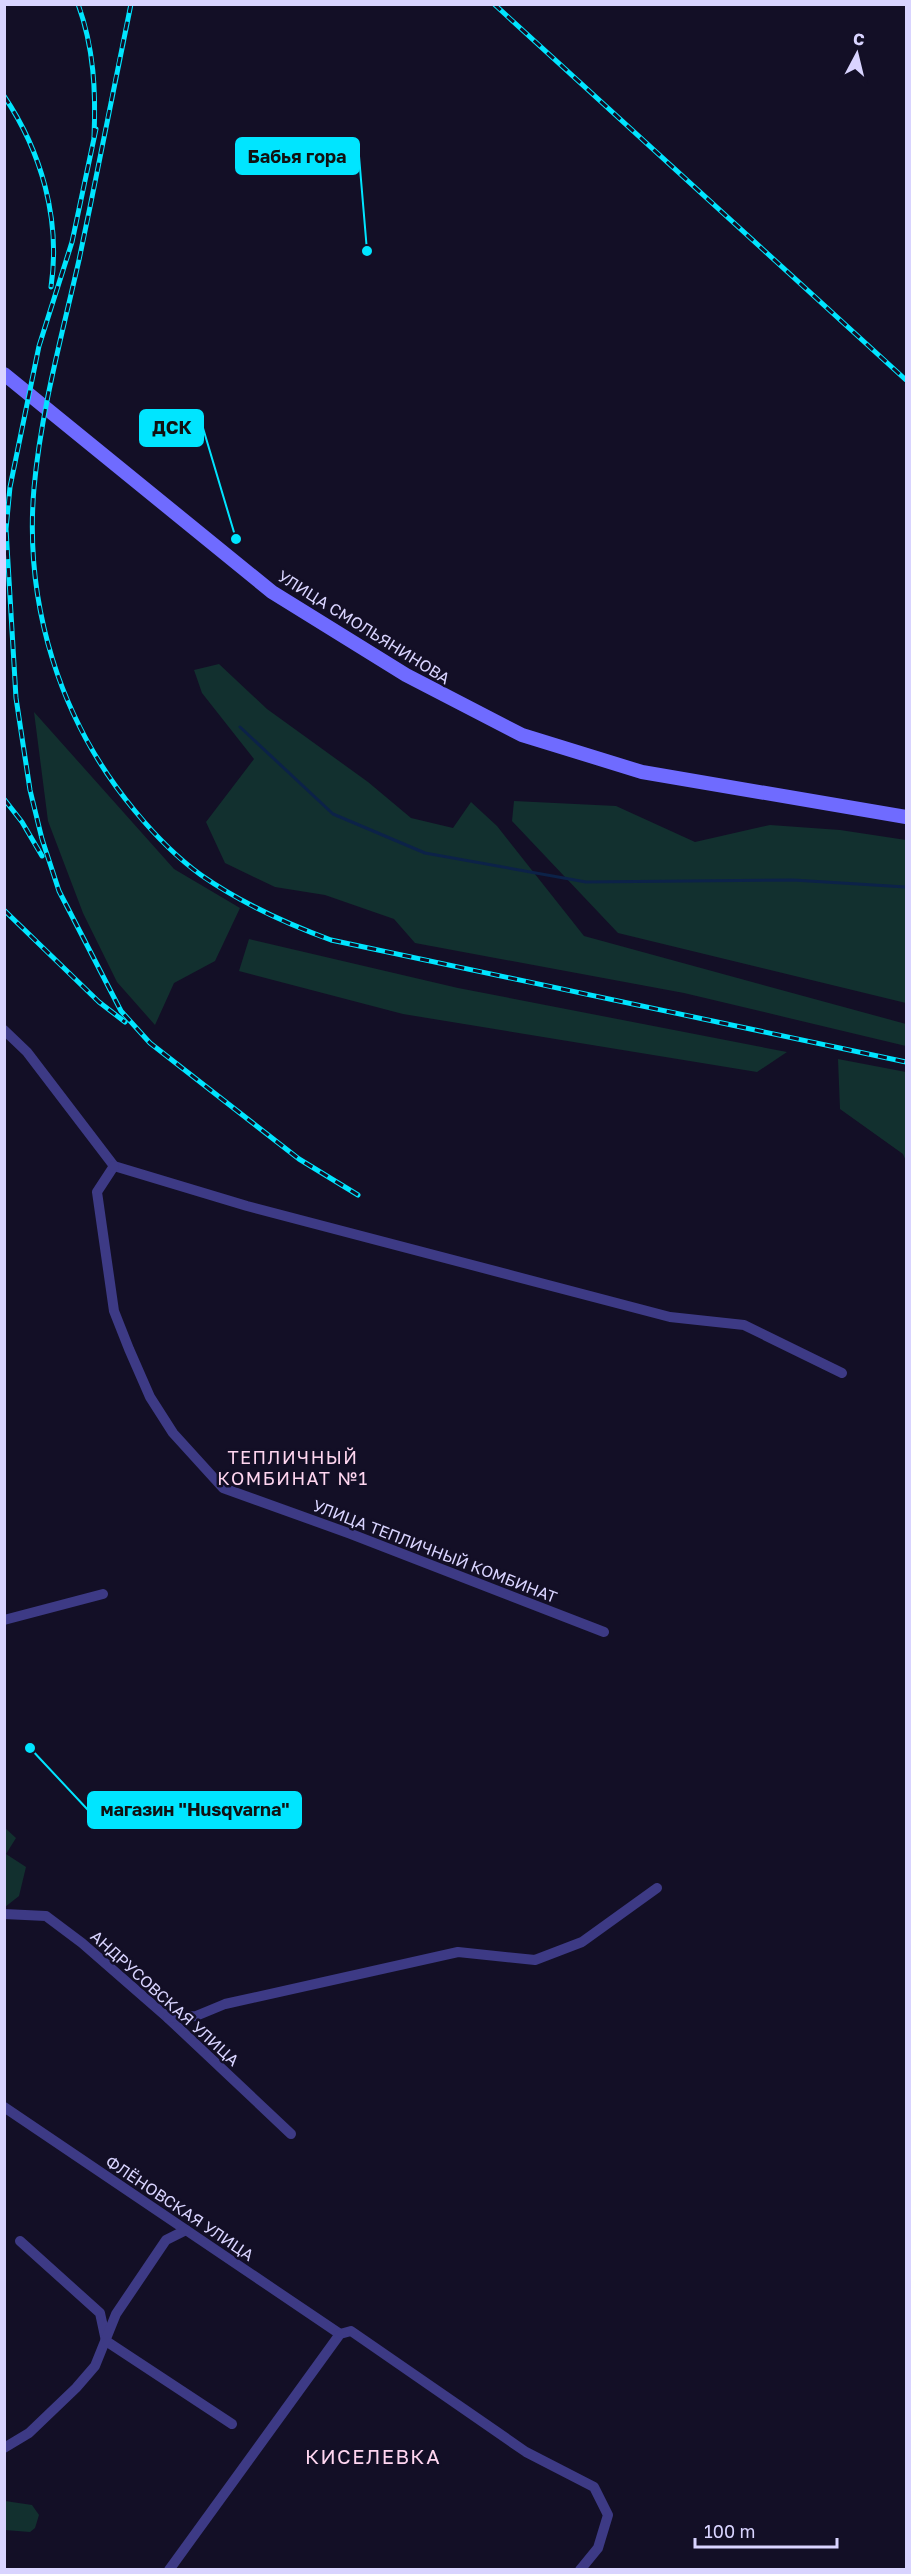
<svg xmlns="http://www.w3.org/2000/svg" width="911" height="2574" viewBox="0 0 911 2574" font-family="'Golos Text',sans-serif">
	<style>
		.green { fill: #12302f }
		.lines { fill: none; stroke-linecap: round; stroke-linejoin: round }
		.stream { stroke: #0c2248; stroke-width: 3 }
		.street { stroke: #3d3a85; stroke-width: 10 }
		.secondary { stroke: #6f6bff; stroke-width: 14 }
		.rail-casing { stroke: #00e5ff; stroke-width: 5 }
		.rail { stroke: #130f26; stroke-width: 3; stroke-dasharray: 9; stroke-linecap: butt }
		.labels { text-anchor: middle; stroke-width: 5; stroke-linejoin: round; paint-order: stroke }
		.street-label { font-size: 16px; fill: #d9d4ff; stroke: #130f26 }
		.neighbourhood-label { font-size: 18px; letter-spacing: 1.5px; fill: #ffd6f0; stroke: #130f26 }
		.quarter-label { font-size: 20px; letter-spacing: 1.5px; fill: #ffd6f0; stroke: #130f26 }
		.leader { fill: none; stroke: #00e5ff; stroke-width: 2 }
		.callout-dot { fill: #00e5ff; stroke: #130f26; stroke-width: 2 }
		.callout { fill: #00e5ff; stroke: #00e5ff; stroke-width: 2 }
		.callout-label { font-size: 18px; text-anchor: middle; font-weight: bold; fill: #111 }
	</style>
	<rect width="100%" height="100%" fill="#130f26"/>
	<g class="green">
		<polygon points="219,664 267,709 368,782 411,818 453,828 471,802 497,826 584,936 906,1024 906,1046 684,993 415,943 394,919 325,895 275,887 225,863 206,822 254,759 202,693 194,670"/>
		<polygon points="34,712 174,869 240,908 215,961 174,983 155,1025 117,982 83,913 48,821"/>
		<polygon points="514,801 616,806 695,842 770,825 840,830 906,840 906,1003 618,933 512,821"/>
		<polygon points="249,939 458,988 787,1052 757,1072 403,1014 239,971"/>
		<polygon points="838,1059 906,1072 906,1161 903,1154 840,1109"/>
		<polygon points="5,1828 16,1838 6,1854 26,1867 19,1896 5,1907"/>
		<polygon points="5,2501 32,2505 39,2515 35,2528 30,2532 5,2530"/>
	</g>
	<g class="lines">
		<polyline class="stream" points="240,727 333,814 425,853 586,882 793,880 906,887"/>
		<g class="street">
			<polyline points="4,1030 27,1052 114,1166 247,1206 670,1317 744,1325 842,1373"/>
			<polyline points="114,1166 97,1192 114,1311 129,1349 150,1397 173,1433 223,1488 351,1534 604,1632"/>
			<polyline points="4,1620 103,1594"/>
			<polyline points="4,1914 46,1916 82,1943 168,2018 291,2134"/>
			<polyline points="168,2018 196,2016 225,2004 458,1952 535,1960 582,1942 657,1888"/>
			<polyline points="4,2107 340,2334"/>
			<polyline points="20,2241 100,2313 106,2341 232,2424"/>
			<polyline points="4,2448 29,2433 76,2388 95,2366 116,2314 166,2240 186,2230"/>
			<polyline points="169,2570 340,2334 351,2331 526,2452 594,2487 608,2515 598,2548 580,2570"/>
		</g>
		<polyline class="secondary" points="4,374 272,592 406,675 522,735 642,772 906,817"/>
		<defs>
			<g id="rail">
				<path d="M 78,4 C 94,48 96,92 94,137"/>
				<path d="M 131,4 C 113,90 97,175 79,260 C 62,335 41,411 34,488 C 24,605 60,721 135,811 C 154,834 176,857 201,875 C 241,903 285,923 331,940 L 906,1062"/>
				<polyline points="494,4 906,380"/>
				<path d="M 4,96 C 41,151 61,219 51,287"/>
				<polyline points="96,129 72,242 39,346 10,487 6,529 16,698 30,790 42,839 59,891 121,1011 150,1043 299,1159 358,1195"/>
				<polyline points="4,799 22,822 42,856"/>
				<polyline points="4,910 99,1002 125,1022"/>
			</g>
		</defs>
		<use href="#rail" class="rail-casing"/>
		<use href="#rail" class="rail"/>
	</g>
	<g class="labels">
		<g class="street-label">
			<text transform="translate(364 627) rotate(32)" y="6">УЛИЦА СМОЛЬЯНИНОВА</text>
			<text transform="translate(435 1551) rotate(21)" y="6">УЛИЦА ТЕПЛИЧНЫЙ КОМБИНАТ</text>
			<text transform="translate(165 1998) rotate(42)" y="6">АНДРУСОВСКАЯ УЛИЦА</text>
			<text transform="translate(180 2208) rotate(34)" y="6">ФЛЁНОВСКАЯ УЛИЦА</text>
		</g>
		<g class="neighbourhood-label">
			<text x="293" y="1464">ТЕПЛИЧНЫЙ<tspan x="293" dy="21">КОМБИНАТ №1</tspan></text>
		</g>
		<g class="quarter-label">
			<text x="373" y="2464">КИСЕЛЕВКА</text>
		</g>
	</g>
	<path class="leader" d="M367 251L359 156M236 539L203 428M30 1748L88 1810"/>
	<g class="callout-dot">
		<circle cx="367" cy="251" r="6"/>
		<circle cx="236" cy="539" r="6"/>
		<circle cx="30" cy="1748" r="6"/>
	</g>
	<g class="callout">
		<rect x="236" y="138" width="123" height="36" rx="6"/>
		<rect x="140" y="410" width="63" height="36" rx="6"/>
		<rect x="88" y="1792" width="213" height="36" rx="6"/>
	</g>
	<g class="callout-label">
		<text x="297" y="163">Бабья гора</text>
		<text x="172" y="434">ДСК</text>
		<text x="195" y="1816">магазин "Husqvarna"</text>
	</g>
	<rect width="911" height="2574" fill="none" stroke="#d9d4ff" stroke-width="12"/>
	<g transform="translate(857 54) rotate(7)" stroke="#130f26" stroke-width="4.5" paint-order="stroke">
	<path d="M0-4.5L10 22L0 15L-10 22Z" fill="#d9d4ff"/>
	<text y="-9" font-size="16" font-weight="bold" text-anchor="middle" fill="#d9d4ff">С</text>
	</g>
	<path d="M695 2538v9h142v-9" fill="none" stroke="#d9d4ff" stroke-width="3"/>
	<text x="704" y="2538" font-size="18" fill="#d9d4ff" stroke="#130f26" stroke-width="4.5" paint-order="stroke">100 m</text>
</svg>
